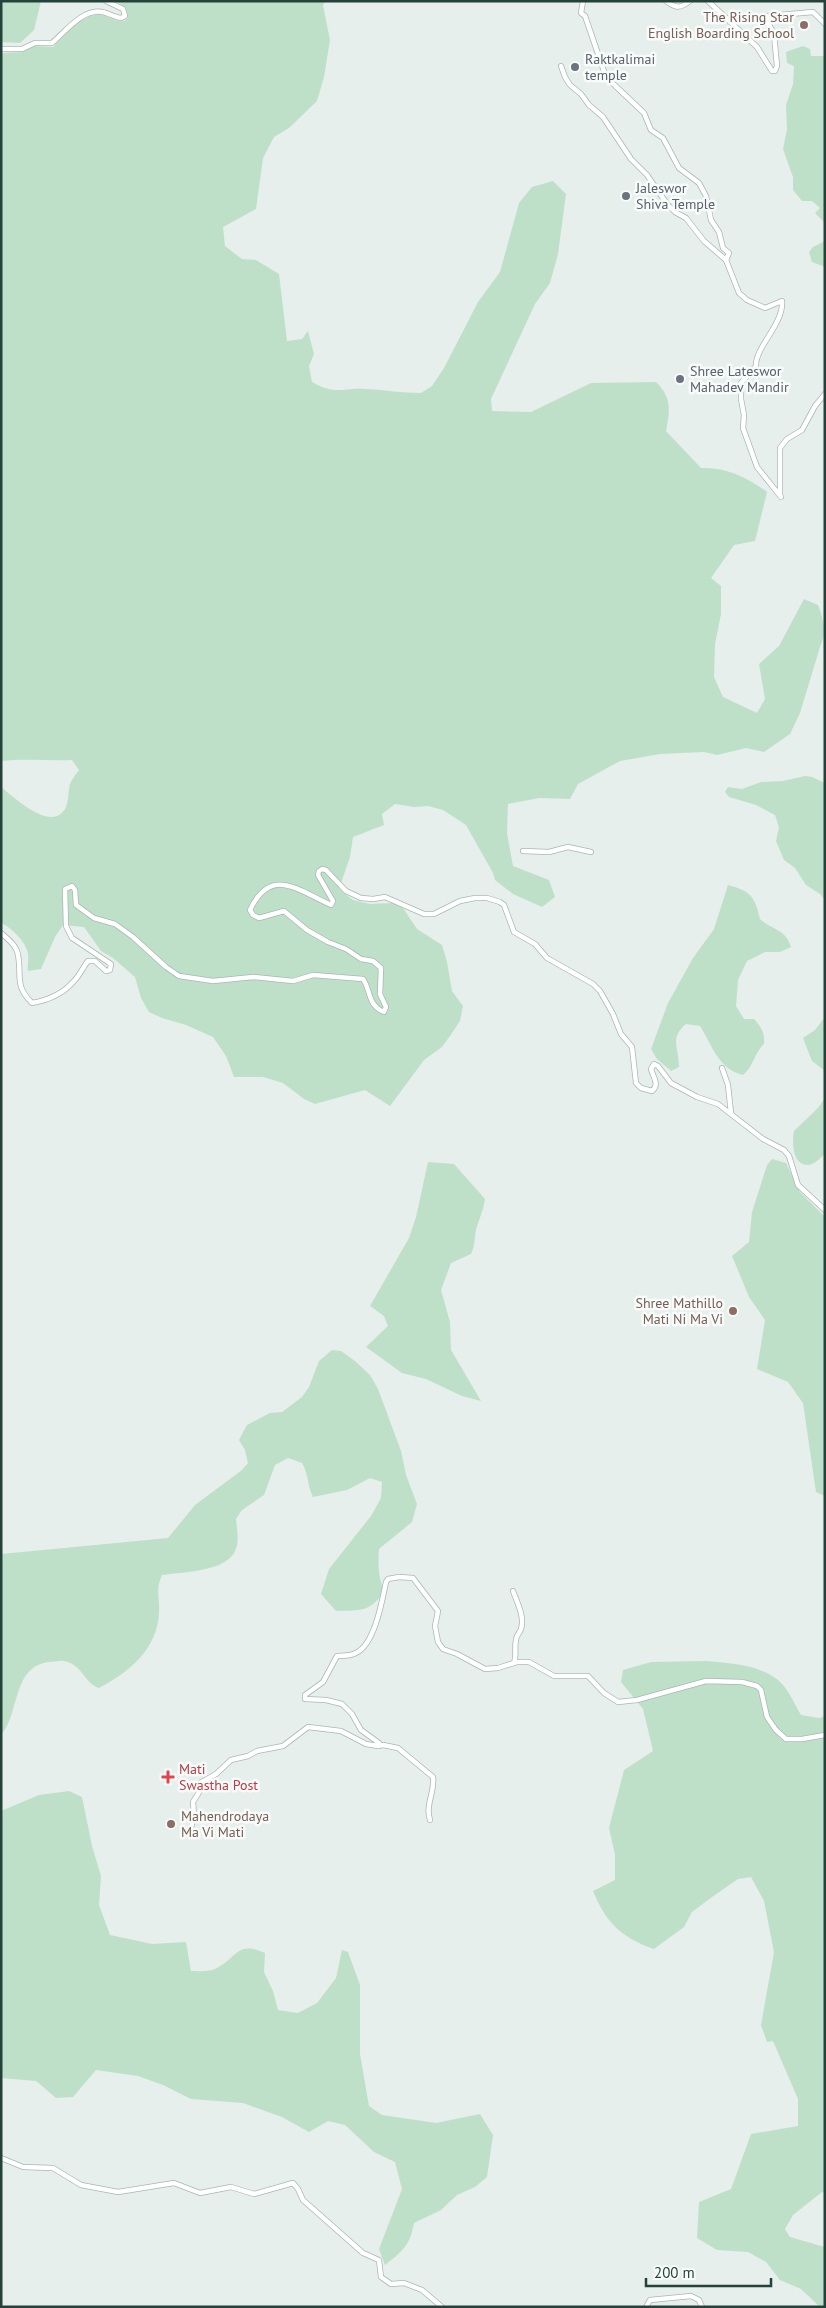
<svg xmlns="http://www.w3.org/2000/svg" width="826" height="2308" viewBox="0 0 826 2308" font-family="'PT Sans',sans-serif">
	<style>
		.green { fill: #bfe0c8 }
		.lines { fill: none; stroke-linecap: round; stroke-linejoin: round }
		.street-casing { stroke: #a8b8b2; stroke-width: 6 }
		.street { stroke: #fff; stroke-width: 4.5 }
		.education-dot { fill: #8d6e63; stroke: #f7fbf9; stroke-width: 2 }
		.worship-dot { fill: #6b7280; stroke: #f7fbf9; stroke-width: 2 }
		.health-dot { fill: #e0444e; stroke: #f7fbf9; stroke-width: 2 }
		.labels { text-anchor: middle; stroke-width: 5; stroke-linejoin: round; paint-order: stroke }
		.education-label { font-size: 14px; fill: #785e54; stroke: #f7fbf9; text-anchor: end }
		.worship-label { font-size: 14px; fill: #5b616d; stroke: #f7fbf9; text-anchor: start }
		.health-label { font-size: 14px; fill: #be3a42; stroke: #f7fbf9; text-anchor: start }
	</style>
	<rect width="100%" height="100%" fill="#e6efeb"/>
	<g class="green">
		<polygon points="1,1 41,1 34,30 20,43 1,42"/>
		<path d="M 115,1 L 325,1 L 323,5 L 330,40 L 324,77 L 317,101 L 289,128 L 274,137 L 263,158 L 256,209 L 223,227 L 225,246 L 242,259 L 256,260 L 279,274 L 287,341 L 302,339 L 308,331 L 314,354 L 309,366 L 312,382 C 337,396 342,387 366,389 C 385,390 403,393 421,393 L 432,386 L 444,368 L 478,302 L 500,272 L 519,203 L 532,187 L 553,181 L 566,194 L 558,254 L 550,283 L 535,304 L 491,399 L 492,411 L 531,412 L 591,383 L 656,382 C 672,398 670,410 666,431 L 701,468 C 726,467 747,477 767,492 L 755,541 L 734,545 L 711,578 L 721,586 L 721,614 L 715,644 L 714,677 L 723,697 L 757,713 L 765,699 L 759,664 L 779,646 L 804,599 L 818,605 C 824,619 826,634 820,647 L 800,713 L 790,734 L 764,752 L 746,748 L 717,755 L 704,752 L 660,754 L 620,761 L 578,784 L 570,799 L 539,798 L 508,804 L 507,833 L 513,866 L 549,880 L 555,897 L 542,907 L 513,894 L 495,880 L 493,873 L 466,825 L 443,810 L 428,806 L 414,807 L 395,804 L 382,814 L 384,825 L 353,837 L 350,857 L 339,889 L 353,900 L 370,904 L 392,903 L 403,908 L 417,929 L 442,945 L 447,962 L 452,991 L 463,1006 L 460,1021 L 450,1036 L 442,1047 L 424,1060 L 390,1106 L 365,1090 L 315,1104 L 304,1099 L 283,1083 L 263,1077 L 234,1077 L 226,1056 L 213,1037 L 186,1025 L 162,1018 L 149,1012 L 141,998 L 135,977 L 113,958 L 101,951 L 84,927 L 63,925 L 55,937 L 41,969 L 28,971 C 27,965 29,960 28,954 C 27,943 11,927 1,923 L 1,787 C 16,799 53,834 66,807 C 69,799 68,791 70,784 C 72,779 76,774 79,770 L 72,760 C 48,761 25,758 1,761 L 1,53 L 22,52 L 35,46 L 53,47 C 65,37 84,11 102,15 C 110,17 116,22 124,21 L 128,18 C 128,8 123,5 115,1 Z"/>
		<polygon points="803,46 810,49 811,56 825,56 825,226 824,222 815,213 820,208 812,201 802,201 793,190 793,177 783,149 787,129 786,105 793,84 794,66 787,63 786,52"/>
		<polygon points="825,241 825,267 812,262 809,252 813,247"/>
		<polygon points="805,776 812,777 825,783 825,900 820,894 806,885 795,868 784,860 776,841 779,827 775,815 756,805 729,797 725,792 728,787 742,789 761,782 783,781"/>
		<path d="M 728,885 C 751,891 755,897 760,919 C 772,930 786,929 791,947 L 780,952 L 765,952 L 747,961 L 738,980 L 736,1006 L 744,1019 L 754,1019 C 761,1027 765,1032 764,1044 C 754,1053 754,1066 743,1075 C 718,1069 712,1045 700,1026 L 686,1024 C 669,1038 679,1048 679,1067 L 671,1071 L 657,1059 L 651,1049 L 668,1003 L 693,958 L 714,929 Z"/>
		<polygon points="825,1017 825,1071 812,1061 803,1038 815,1030"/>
		<path d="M 825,1098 L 825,1154 C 820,1158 814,1165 808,1165 C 792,1165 792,1141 794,1131 L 818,1108 Z"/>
		<polygon points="772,1159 786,1163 800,1192 825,1217 825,1496 816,1492 803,1403 788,1382 757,1369 765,1320 749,1297 732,1256 749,1242 752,1212 767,1165"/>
		<path d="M 428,1162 L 454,1164 L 485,1199 C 483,1212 479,1219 476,1230 C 474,1240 476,1242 471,1254 L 451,1263 L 441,1290 L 450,1322 L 451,1350 L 481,1401 L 462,1396 L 426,1379 L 402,1373 L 366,1347 L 388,1326 L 384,1316 L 370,1306 L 409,1238 L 416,1217 Z"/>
		<path d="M 332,1350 L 341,1351 L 355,1361 L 370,1375 L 378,1389 L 401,1451 L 406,1475 L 417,1504 L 412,1522 L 379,1549 C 378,1564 378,1576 384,1591 C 370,1613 360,1610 336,1611 L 321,1594 L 329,1569 L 371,1516 L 381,1498 L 382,1482 L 370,1478 L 347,1490 L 313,1497 C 307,1486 309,1474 302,1463 L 288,1458 L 275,1465 L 264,1495 L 242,1510 L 236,1519 C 237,1529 240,1543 234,1553 C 223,1572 181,1572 162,1575 C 155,1591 160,1596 159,1613 C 157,1650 129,1672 99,1688 C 84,1683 82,1664 64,1661 C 60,1660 53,1662 49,1662 C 12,1666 20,1714 1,1735 L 1,1554 L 168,1538 L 195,1505 L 242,1470 L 248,1463 L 245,1450 L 239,1440 L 247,1425 L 270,1413 L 282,1412 L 302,1397 L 309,1387 L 319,1361 Z"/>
		<path d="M 706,1661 C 730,1663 766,1665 783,1685 C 790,1693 795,1705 801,1715 L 819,1718 L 825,1716 L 825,2193 L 822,2192 L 793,2215 L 785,2229 L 790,2237 L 825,2247 L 825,2307 L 820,2307 L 801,2289 L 780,2280 L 766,2262 L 748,2252 L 717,2250 L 697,2238 L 699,2202 L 731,2189 L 751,2134 L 798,2126 L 798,2099 L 773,2041 L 767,2042 L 761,2025 L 774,1952 L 764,1901 L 751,1877 L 738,1879 L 712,1897 L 692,1912 L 684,1927 L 654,1949 C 622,1938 606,1923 593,1891 L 615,1880 L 615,1855 L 609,1828 L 624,1770 L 653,1751 L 643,1709 L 621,1682 L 623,1670 L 651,1662 Z"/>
		<path d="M 69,1791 L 82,1797 L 92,1846 L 101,1876 L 99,1905 L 110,1935 L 152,1944 L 186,1942 L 191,1971 C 198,1971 209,1972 215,1969 C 237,1959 236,1940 265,1953 L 264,1972 L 273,1991 L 278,2010 L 298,2013 L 317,2003 L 336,1978 L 342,1950 L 348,1952 L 360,1985 L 360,2054 L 369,2106 L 382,2115 L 436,2123 L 480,2114 L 493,2135 L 487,2177 L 475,2187 L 457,2195 L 441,2210 L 414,2223 C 410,2245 403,2251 385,2265 L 379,2249 L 402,2189 L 395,2162 L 374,2152 L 345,2125 L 328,2121 L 309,2132 L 282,2117 L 243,2103 L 191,2099 L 163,2085 L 138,2076 L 96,2070 L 73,2097 L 56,2098 L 36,2081 L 1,2078 L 1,1811 L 39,1795 Z"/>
	</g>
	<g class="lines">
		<defs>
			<g id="street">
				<path d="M 583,1 L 581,13 L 585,16 L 606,77 L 644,113 L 651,130 L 663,138 L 679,168 L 699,183 L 706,196 L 711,220 L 719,232 L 723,248 L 729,253 L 726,260 L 739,293 L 747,300 L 765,308 L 782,301 C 784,324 755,347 756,366 L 741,383 L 741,399 L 744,415 L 743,428 L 757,467 L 781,497"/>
				<path d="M 666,1 C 676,9 681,8 690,1"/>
				<polyline points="708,1 757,47 772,71 775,71 777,66 774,34 767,21 768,16 813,12 825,24"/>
				<path d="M 1,49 L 22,49 L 35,43 L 52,43 C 64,33 83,8 102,12 C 108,13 114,17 121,18 L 125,16 L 123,9 L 106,1"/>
				<polyline points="561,66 565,77 570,85 581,94 589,105 603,117 631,159 647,175 667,204 675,212 686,218 704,241 726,260"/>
				<polyline points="780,495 780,448 787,439 802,430 815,406 825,394"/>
				<polyline points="523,851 549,852 568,847 591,852"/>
				<path d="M 1,933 C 8,939 17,946 18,955 C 22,976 14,985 32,1003 C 49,1000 63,994 74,981 C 80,975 83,967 88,961 L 95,961 L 106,971 L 110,970 L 111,964 L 72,938 L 66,926 L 65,889 L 72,886 L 75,890 L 76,905 L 94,918 L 115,924 L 133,937 L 166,967 L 179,976 L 213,981 L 253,977 L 293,981 L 313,975 L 363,979 C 371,990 367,1005 384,1012 L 386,1007 L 380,994 L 381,968 L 373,961 L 361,959 L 346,949 L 328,942 L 307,930 L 284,911 L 259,918 L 253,915 L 250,910 C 271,865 299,891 331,905 L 333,901 L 318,875 L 319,871 L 322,869 L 326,870 L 346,891 L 361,898 L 373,899 L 385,897 L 424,914 L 434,914 L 460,901 L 475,898 L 487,898 L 500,902 L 504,905 L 514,932 L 535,944 L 547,958 L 593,984 L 600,991 L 613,1014 L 621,1034 L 632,1047 L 636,1083 L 641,1088 L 652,1091 C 660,1085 653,1077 651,1069 L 654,1064 L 658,1066 L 671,1083 L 697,1097 L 718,1104 L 763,1139 L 784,1150 L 789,1156 L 798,1185 L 825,1210"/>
				<polyline points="722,1068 728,1085 731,1113"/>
				<path d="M 513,1591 C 517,1602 525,1617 521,1629 C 520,1633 516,1635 516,1640 C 514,1648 517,1654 514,1663"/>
				<path d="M 378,1746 L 383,1745 L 398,1748 L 433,1777 C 435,1792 425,1805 430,1820"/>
				<path d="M 191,1828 L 194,1816 L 193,1802 L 201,1789 L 200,1783 L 216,1774 L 231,1760 L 248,1756 L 257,1751 L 283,1746 L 308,1727 L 341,1731 L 366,1744 L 378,1746 L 379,1743 L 361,1730 L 352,1714 L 342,1704 L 326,1700 L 305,1699 L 305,1695 L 323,1682 L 337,1656 C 343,1656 350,1656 356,1653 C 375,1644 382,1601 386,1582 L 388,1579 L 399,1577 L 413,1578 L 438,1611 L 435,1626 L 438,1642 L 443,1649 L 457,1654 L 485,1669 L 498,1668 L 517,1662 L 529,1662 L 554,1676 L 588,1676 L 604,1693 L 618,1702 L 637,1700 L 706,1681 L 742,1682 L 757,1686 L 761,1690 L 767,1717 L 776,1730 L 786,1739 L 802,1739 L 825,1735"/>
				<polyline points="1,2158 23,2167 53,2168 81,2185 118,2192 174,2183 200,2193 231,2187 254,2194 293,2183 298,2189 303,2200 363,2253 379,2260 381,2277 391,2284 404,2283 422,2290 442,2307"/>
				<polyline points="646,2307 650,2300 691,2296 699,2300 702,2307"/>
			</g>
		</defs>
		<use href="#street" class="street-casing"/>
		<use href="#street" class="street"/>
	</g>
	<g class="education-dot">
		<circle cx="804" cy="25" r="5"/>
		<circle cx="733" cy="1311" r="5"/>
		<circle cx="171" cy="1824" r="5"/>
	</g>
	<g class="worship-dot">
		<circle cx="575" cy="67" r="5"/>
		<circle cx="626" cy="196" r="5"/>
		<circle cx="680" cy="379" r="5"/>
	</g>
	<path class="health-dot" d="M165.5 1769.5h5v5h5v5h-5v5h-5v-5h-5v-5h5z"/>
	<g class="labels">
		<g class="education-label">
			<text x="794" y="22">The Rising Star<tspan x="794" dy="16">English Boarding School</tspan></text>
			<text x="723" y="1308">Shree Mathillo<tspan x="723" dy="16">Mati Ni Ma Vi</tspan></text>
			<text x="181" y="1821" text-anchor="start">Mahendrodaya<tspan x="181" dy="16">Ma Vi Mati</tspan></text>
		</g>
		<g class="worship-label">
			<text x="585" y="64">Raktkalimai<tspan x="585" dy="16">temple</tspan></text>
			<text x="636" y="193">Jaleswor<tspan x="636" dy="16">Shiva Temple</tspan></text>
			<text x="690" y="376">Shree Lateswor<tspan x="690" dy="16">Mahadev Mandir</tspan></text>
		</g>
		<g class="health-label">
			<text x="179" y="1774">Mati<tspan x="179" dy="16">Swastha Post</tspan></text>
		</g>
	</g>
	<rect width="826" height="2308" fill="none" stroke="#24423a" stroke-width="5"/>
	<path d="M646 2278v8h125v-8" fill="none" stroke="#24423a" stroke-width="2.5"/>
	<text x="654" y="2278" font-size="15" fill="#24423a" stroke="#f7fbf9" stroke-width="4" paint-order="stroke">200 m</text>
</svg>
